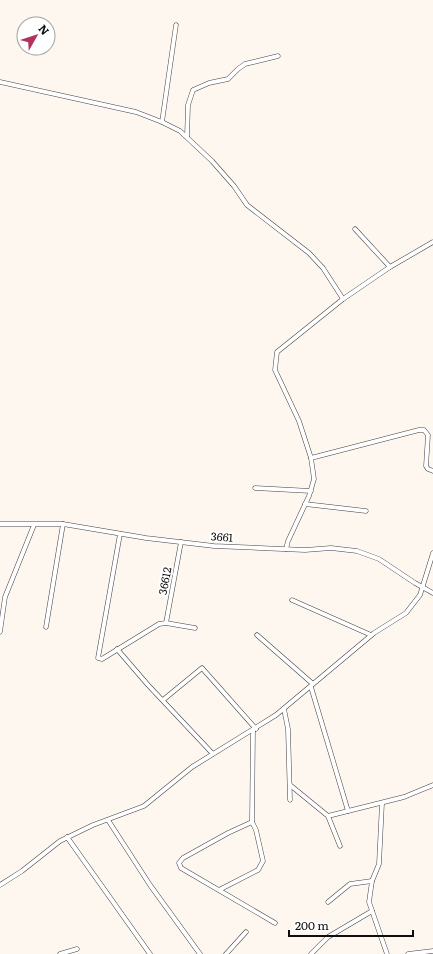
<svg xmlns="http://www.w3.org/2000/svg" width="433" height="954" viewBox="0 0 433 954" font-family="Literata,serif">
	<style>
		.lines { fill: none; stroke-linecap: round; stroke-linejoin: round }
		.minor-casing { stroke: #414141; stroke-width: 5 }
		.minor { stroke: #fff; stroke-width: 4 }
		.labels { text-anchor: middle; stroke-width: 4; stroke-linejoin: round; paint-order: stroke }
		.street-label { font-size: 11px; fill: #0e0e0e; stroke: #fff }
	</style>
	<rect width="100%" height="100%" fill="#fef7f0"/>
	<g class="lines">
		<defs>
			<g id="minor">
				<polyline points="0,82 136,112 162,122 180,131 212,161 234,186 247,205 309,253 323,268 343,299"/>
				<polyline points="162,122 176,25"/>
				<polyline points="187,137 188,105 193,90 209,83 228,79 238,69 245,64 278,56"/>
				<polyline points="355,229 390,267"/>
				<polyline points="311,458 419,430 424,430 428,435 426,466 428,469 433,471"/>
				<polyline points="255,488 311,491"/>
				<polyline points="305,504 366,511"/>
				<polyline points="0,524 63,524 146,538 214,546 305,550 331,548 357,551 379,559 415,583 433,593"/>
				<polyline points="120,534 98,658 102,659 159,624 166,623 195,628"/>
				<polyline points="286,549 288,541 309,496 314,479 311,458 299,421 275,370 277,352 343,299 390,267 433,242"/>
				<polyline points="292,600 371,635"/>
				<polyline points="166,623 181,542"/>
				<polyline points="46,627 63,524"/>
				<polyline points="0,632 5,597 34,525"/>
				<polyline points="257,635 313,684"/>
				<polyline points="117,649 148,685 213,754"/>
				<polyline points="311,687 348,811"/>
				<polyline points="163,700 202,668 256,729"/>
				<polyline points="284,709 288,729 290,800"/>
				<polyline points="290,785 328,816 340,846"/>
				<polyline points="382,803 379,864 372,881 369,902 387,954"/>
				<polyline points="328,816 404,797 433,785"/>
				<polyline points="108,820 150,885 200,954"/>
				<polyline points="252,822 228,833 183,858 179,863 181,868 275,923"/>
				<polyline points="67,837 150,954"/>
				<polyline points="0,885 22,871 60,841 93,825 144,806 192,767 276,715 374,633 406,613 420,595 433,553"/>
				<polyline points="219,890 258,870 263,861 256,830 252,822 253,730"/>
				<polyline points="328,902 350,884 372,881"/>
				<polyline points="60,954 77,949"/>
				<polyline points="226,954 246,932"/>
				<polyline points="311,954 328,937 372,911"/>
				<polyline points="408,954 433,951"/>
			</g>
		</defs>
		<use href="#minor" class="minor-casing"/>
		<use href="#minor" class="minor"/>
	</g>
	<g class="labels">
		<g class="street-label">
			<text transform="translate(222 537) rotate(4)" y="4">3661</text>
			<text transform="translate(165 581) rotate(-79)" y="4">36612</text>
		</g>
	</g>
	<g transform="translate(36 36) rotate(51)"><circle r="19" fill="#ffffff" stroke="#9f9f9f"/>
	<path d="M0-3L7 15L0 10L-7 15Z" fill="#b1335b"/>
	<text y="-6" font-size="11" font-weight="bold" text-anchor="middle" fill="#0e0e0e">N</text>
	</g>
	<path d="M289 930v6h124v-6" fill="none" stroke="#0e0e0e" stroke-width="2"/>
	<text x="295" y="930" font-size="12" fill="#0e0e0e" stroke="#ffffff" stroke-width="3" paint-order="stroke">200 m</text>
</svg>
